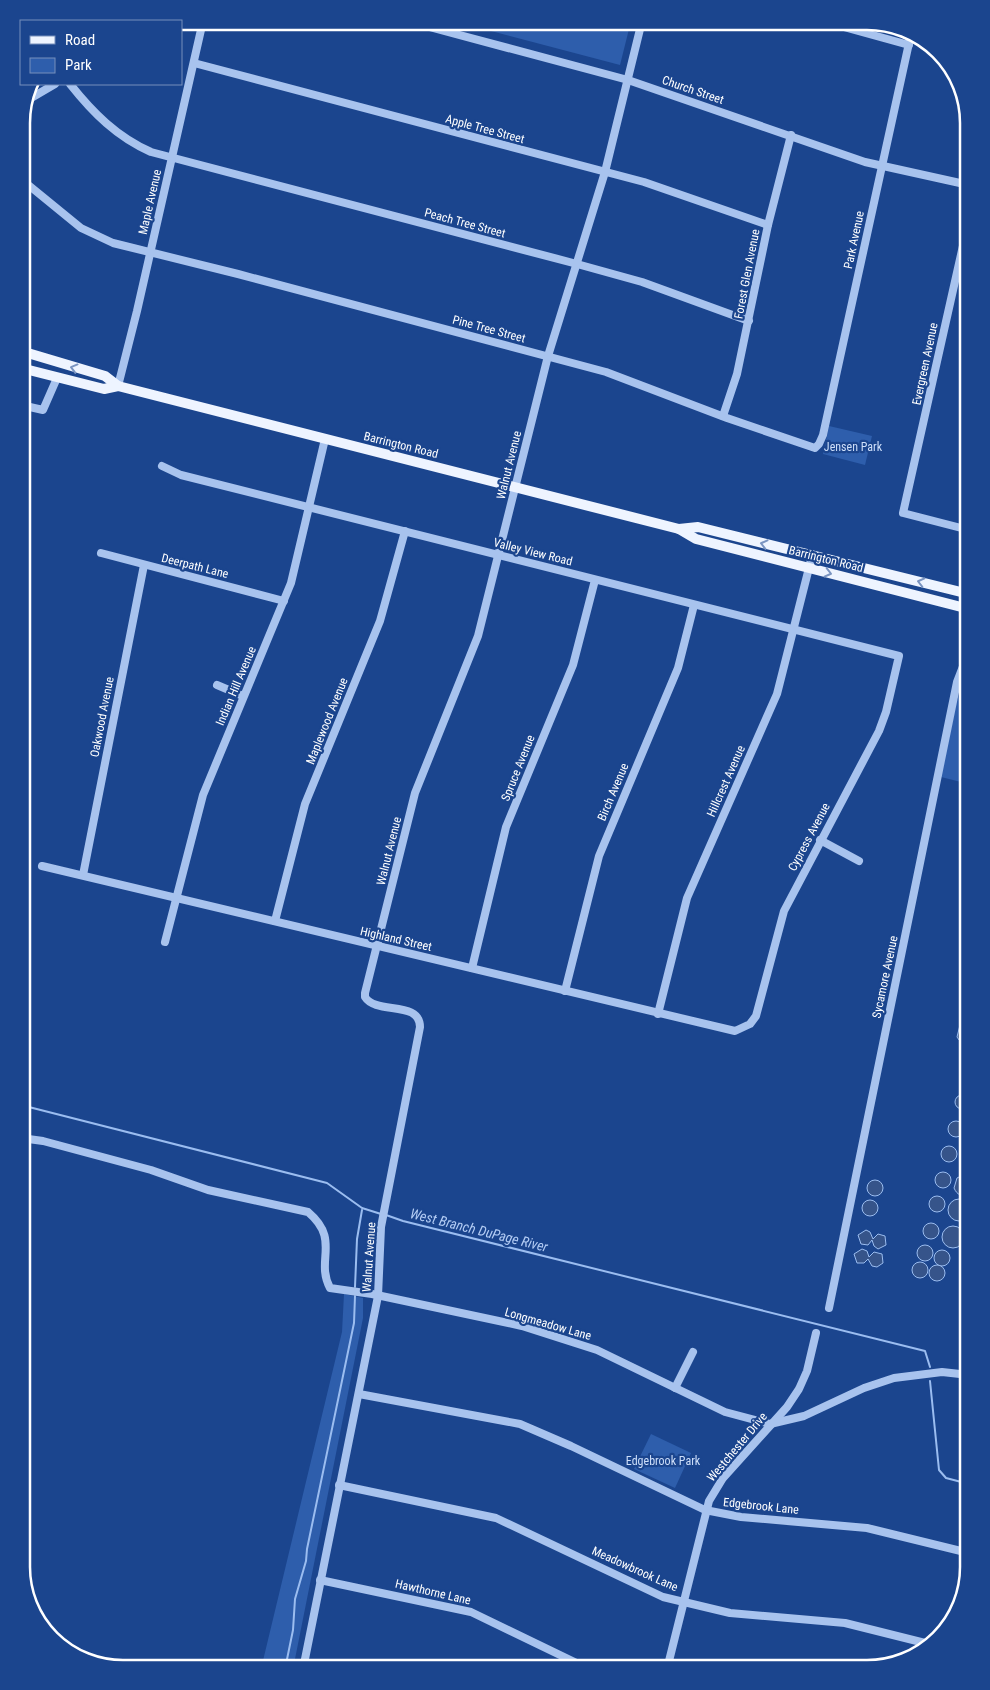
<svg xmlns="http://www.w3.org/2000/svg" width="990" height="1690" viewBox="0 0 990 1690" font-family="'Roboto Condensed',sans-serif">
	<style>
		.green { fill: #2e5eac }
		.water { fill: #36548a; stroke: #9bbdf0 }
		.lines { fill: none; stroke-linecap: round; stroke-linejoin: round }
		.stream { stroke: #9bbdf0; stroke-width: 2 }
		.minor { stroke: #a8c3ee; stroke-width: 8 }
		.major { stroke: #eef4ff; stroke-width: 10 }
		.oneway { stroke: #7a94c1 }
		.labels { text-anchor: middle; stroke-width: 4.5; stroke-linejoin: round; paint-order: stroke }
		.street-label { font-size: 12px; fill: #fff; stroke: #1b458e }
		.park-label { font-size: 12px; fill: #cedffa; stroke: #1b458e }
		.water-label { font-size: 14px; font-style: italic; fill: #b4cdf5; stroke: #1b458e }
		.rim { fill: none; stroke: #fff; stroke-width: 2.5 }
	</style>
	<rect width="100%" height="100%" fill="#1b458e"/>
	<g class="green">
		<polygon points="453,21 631,21 620,65"/>
		<polygon points="829,426 872,436 865,465 823,454"/>
		<polygon points="969,666 969,784 941,777 956,704"/>
		<polygon points="344,1294 363,1298 363,1318 293,1669 261,1669 342,1332"/>
		<polygon points="651,1434 691,1453 675,1488 634,1469"/>
	</g>
	<g class="water">
		<polygon points="969,989 969,1046 962,1044 957,1037"/>
		<circle cx="962" cy="1102" r="7"/>
		<circle cx="956" cy="1129" r="8"/>
		<circle cx="949" cy="1154" r="8"/>
		<path d="M 969,1149 L 969,1169 L 962,1164 C 960,1157 962,1151 969,1149 Z"/>
		<circle cx="943" cy="1180" r="8"/>
		<path d="M 963,1175 L 969,1176 L 969,1195 C 962,1197 957,1195 954,1188 L 957,1178 Z"/>
		<circle cx="875" cy="1188" r="8"/>
		<circle cx="937" cy="1204" r="8"/>
		<circle cx="959" cy="1210" r="11"/>
		<circle cx="870" cy="1208" r="8"/>
		<circle cx="931" cy="1231" r="8"/>
		<circle cx="953" cy="1237" r="11"/>
		<polygon points="866,1230 870,1232 873,1239 878,1234 885,1236 886,1245 878,1249 874,1246 872,1240 868,1245 861,1244 858,1235"/>
		<circle cx="925" cy="1253" r="8"/>
		<polygon points="862,1249 867,1251 869,1257 874,1252 882,1254 883,1263 877,1267 872,1266 868,1259 864,1263 857,1263 854,1254"/>
		<circle cx="942" cy="1258" r="8"/>
		<circle cx="920" cy="1270" r="8"/>
		<polygon points="969,1265 969,1299 961,1294 960,1286"/>
		<circle cx="937" cy="1273" r="8"/>
	</g>
	<g class="lines">
		<g class="stream">
			<polyline points="21,1105 327,1183 362,1208 381,1214"/>
			<polyline points="386,1215 403,1221 925,1351 930,1367"/>
			<polyline points="355,1287 357,1239 362,1210"/>
			<polyline points="930,1381 939,1470 946,1478 969,1484"/>
			<polyline points="285,1669 293,1630 295,1599 306,1561 307,1549 354,1323 355,1296"/>
		</g>
		<g class="minor">
			<polyline points="407,21 628,80 865,162 969,185"/>
			<polyline points="822,21 909,45"/>
			<polyline points="194,63 644,182 768,225"/>
			<path d="M 70,84 C 93,113 117,137 151,152 L 577,264 L 642,282 L 749,321"/>
			<polyline points="26,101 55,84"/>
			<polyline points="21,179 81,228 113,243 238,274 606,372 727,418 815,448 819,444 823,435 911,34"/>
			<polyline points="118,386 137,311 203,21"/>
			<polyline points="21,405 43,410 57,378"/>
			<polyline points="723,416 737,374 768,225 791,135"/>
			<polyline points="969,530 903,513 969,219"/>
			<polyline points="101,553 284,601"/>
			<polyline points="217,685 243,696"/>
			<polyline points="820,840 859,861"/>
			<polyline points="42,866 735,1031 750,1024 756,1016 784,911 879,731 886,712 899,656 181,475 162,466"/>
			<polyline points="83,875 144,565"/>
			<polyline points="275,921 305,804 380,621 405,531"/>
			<polyline points="165,942 203,795 291,583 325,439"/>
			<polyline points="472,968 506,827 573,665 595,580"/>
			<polyline points="565,991 599,856 678,668 694,605"/>
			<polyline points="658,1014 687,898 777,694 812,556"/>
			<path d="M 21,1138 L 43,1141 L 151,1170 L 208,1190 L 308,1212 C 341,1240 315,1260 330,1288 L 372,1294 L 522,1326 L 597,1350 L 725,1412 L 770,1424 L 804,1416 L 864,1388 L 894,1378 L 942,1372 L 969,1375"/>
			<polyline points="829,1308 957,682 969,651"/>
			<polyline points="675,1388 693,1352"/>
			<polyline points="359,1394 520,1424 571,1446 705,1510 741,1517 867,1528 969,1553"/>
			<polyline points="339,1485 496,1518 663,1597 730,1613 845,1623 929,1644"/>
			<polyline points="320,1580 471,1612 589,1669"/>
			<path d="M 303,1669 L 378,1296 L 381,1227 L 420,1027 C 420,1000 376,1015 365,997 L 365,993 L 415,793 L 478,636 L 548,356 L 605,172 L 642,21"/>
			<polyline points="667,1669 709,1501 723,1478 787,1407 799,1389 807,1371 816,1333"/>
		</g>
		<g class="major">
			<polyline points="21,351 105,376 118,386"/>
			<polyline points="21,368 104,389 118,386 679,529 698,527 969,594"/>
			<polyline points="679,529 696,539 969,609"/>
		</g>
	</g>
	<defs><path id="oneway-chevron" d="M-2-3.5L2.5 0L-2 3.5" fill="none" stroke-width="1.6" stroke-linecap="round" stroke-linejoin="round" transform="scale(1.25)"/></defs>
	<g class="oneway">
		<use href="#oneway-chevron" transform="translate(74 368) rotate(-165)"/>
		<use href="#oneway-chevron" transform="translate(764 544) rotate(-166)"/>
		<use href="#oneway-chevron" transform="translate(828 573) rotate(14)"/>
		<use href="#oneway-chevron" transform="translate(921 582) rotate(-166)"/>
	</g>
	<g class="labels">
		<g class="street-label">
			<text transform="translate(693 90) rotate(19)" y="4">Church Street</text>
			<text transform="translate(485 129) rotate(15)" y="4">Apple Tree Street</text>
			<text transform="translate(150 202) rotate(-77)" y="4">Maple Avenue</text>
			<text transform="translate(465 223) rotate(15)" y="4">Peach Tree Street</text>
			<text transform="translate(854 240) rotate(-78)" y="4">Park Avenue</text>
			<text transform="translate(747 274) rotate(-79)" y="4">Forest Glen Avenue</text>
			<text transform="translate(489 329) rotate(15)" y="4">Pine Tree Street</text>
			<text transform="translate(925 364) rotate(-78)" y="4">Evergreen Avenue</text>
			<text transform="translate(401 445) rotate(14)" y="4">Barrington Road</text>
			<text transform="translate(509 465) rotate(-76)" y="4">Walnut Avenue</text>
			<text transform="translate(533 552) rotate(14)" y="4">Valley View Road</text>
			<text transform="translate(826 559) rotate(14)" y="4">Barrington Road</text>
			<text transform="translate(195 566) rotate(14)" y="4">Deerpath Lane</text>
			<text transform="translate(236 686) rotate(-67)" y="4">Indian Hill Avenue</text>
			<text transform="translate(102 717) rotate(-79)" y="4">Oakwood Avenue</text>
			<text transform="translate(327 721) rotate(-68)" y="4">Maplewood Avenue</text>
			<text transform="translate(518 768) rotate(-68)" y="4">Spruce Avenue</text>
			<text transform="translate(726 781) rotate(-66)" y="4">Hillcrest Avenue</text>
			<text transform="translate(613 792) rotate(-67)" y="4">Birch Avenue</text>
			<text transform="translate(809 837) rotate(-62)" y="4">Cypress Avenue</text>
			<text transform="translate(389 851) rotate(-76)" y="4">Walnut Avenue</text>
			<text transform="translate(396 939) rotate(13)" y="4">Highland Street</text>
			<text transform="translate(885 977) rotate(-78)" y="4">Sycamore Avenue</text>
			<text transform="translate(369 1257) rotate(-86)" y="4">Walnut Avenue</text>
			<text transform="translate(548 1324) rotate(16)" y="4">Longmeadow Lane</text>
			<text transform="translate(737 1447) rotate(-50)" y="4">Westchester Drive</text>
			<text transform="translate(761 1506) rotate(6)" y="4">Edgebrook Lane</text>
			<text transform="translate(635 1569) rotate(24)" y="4">Meadowbrook Lane</text>
			<text transform="translate(433 1592) rotate(13)" y="4">Hawthorne Lane</text>
		</g>
		<g class="park-label">
			<text x="853" y="451">Jensen Park</text>
			<text x="663" y="1465">Edgebrook Park</text>
		</g>
		<g class="water-label">
			<text transform="translate(479 1230) rotate(14)" y="5">West Branch DuPage River</text>
		</g>
	</g>
	<path d="M0 0H990V1690H0ZM123 30H867A93 93 0 0 1 960 123V1567A93 93 0 0 1 867 1660H123A93 93 0 0 1 30 1567V123A93 93 0 0 1 123 30Z" fill="#1b458e" fill-rule="evenodd"/>
	<path class="rim" d="M123 30H867A93 93 0 0 1 960 123V1567A93 93 0 0 1 867 1660H123A93 93 0 0 1 30 1567V123A93 93 0 0 1 123 30Z"/>
	<rect x="20" y="20" width="162" height="65" fill="#1b458e" stroke="#768fbb"/>
	<rect x="30" y="36" width="25" height="8" fill="#eef4ff" stroke="#768fbb"/>
	<text x="65" y="45" font-size="15" fill="#ffffff">Road</text>
	<rect x="30" y="58" width="25" height="15" fill="#2e5eac" stroke="#768fbb"/>
	<text x="65" y="70" font-size="15" fill="#ffffff">Park</text>
</svg>
